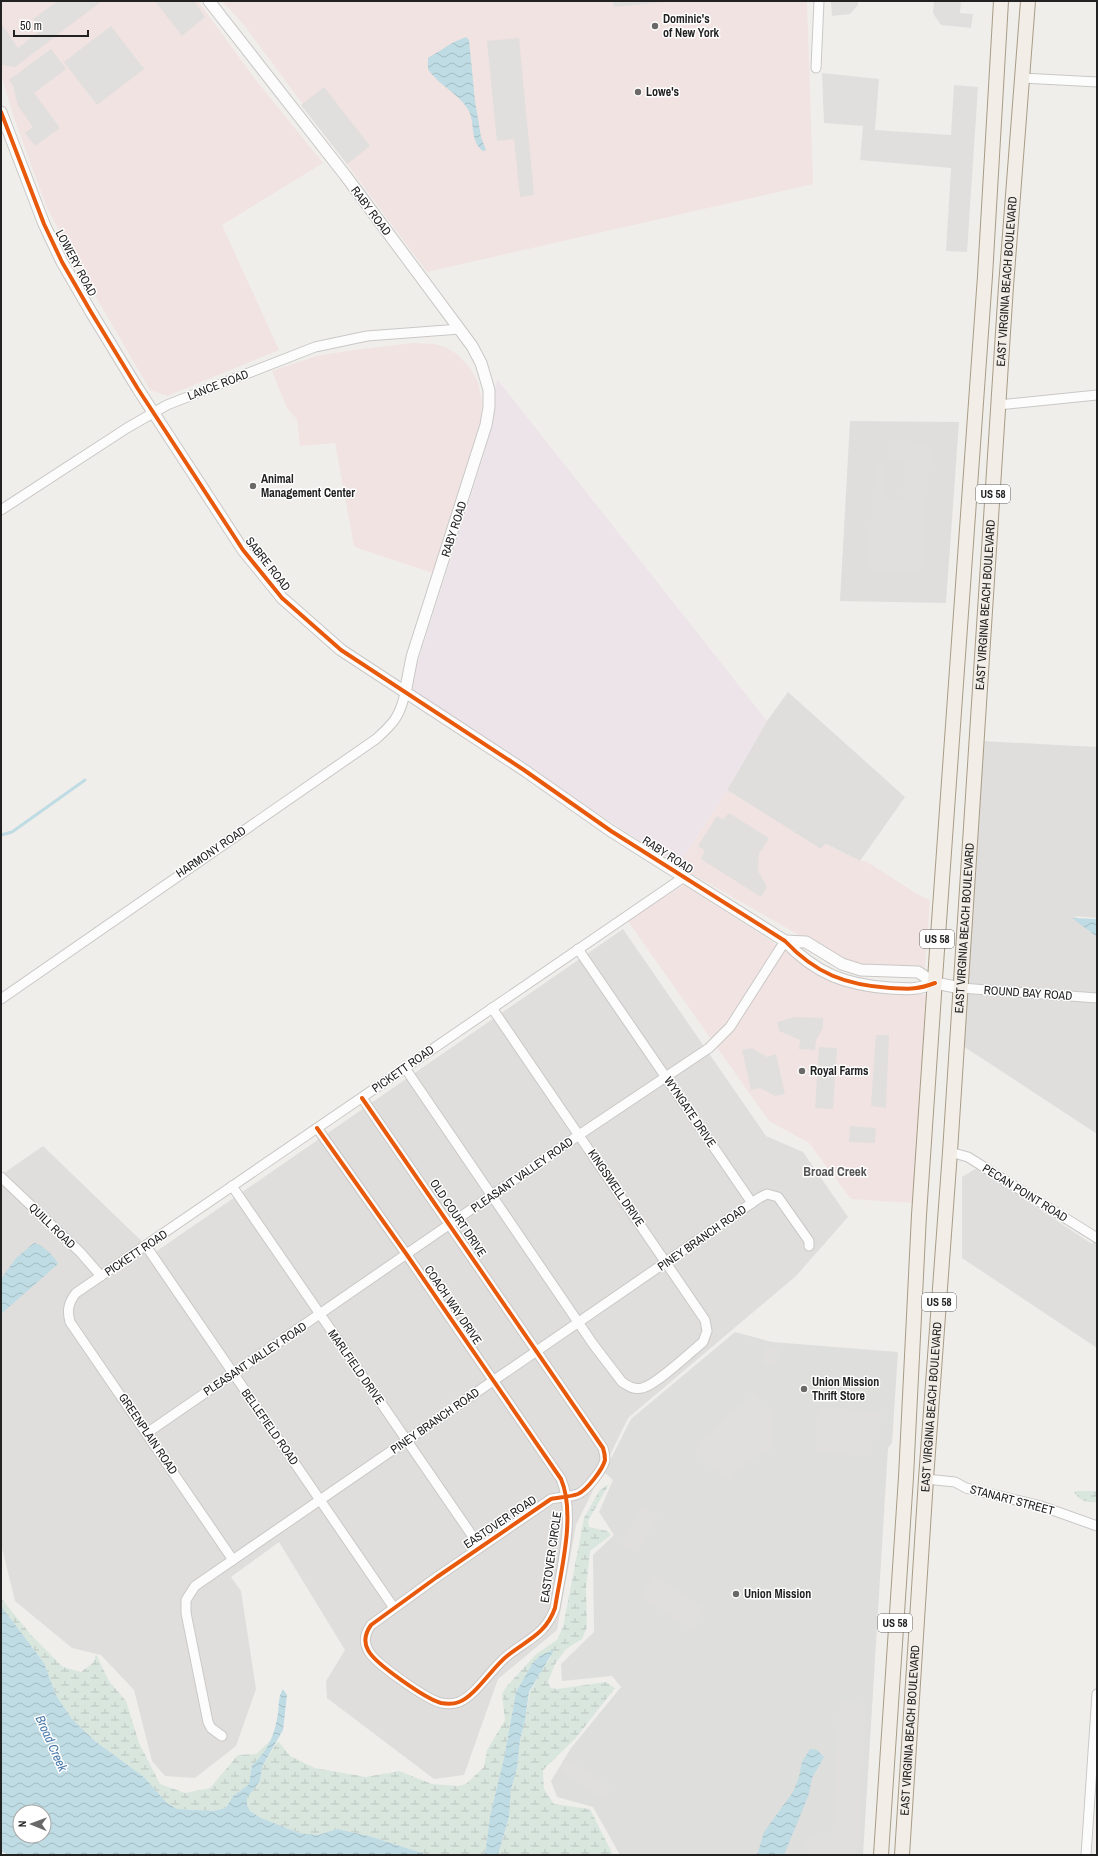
<svg xmlns="http://www.w3.org/2000/svg" width="1098" height="1856" viewBox="0 0 1098 1856" font-family="'Archivo Narrow',sans-serif">
	<style>
		.residential { fill: #dfdedc }
		.commercial { fill: #f1e3e1 }
		.industrial { fill: #ede4e9 }
		.religious { fill: #dededc }
		.wetland { fill: url(#wetland-marsh) }
		.parking { fill: #e0dfde }
		.water { fill: url(#water-waves); fill-rule: evenodd }
		.lines { fill: none; stroke-linecap: round; stroke-linejoin: round }
		.stream { stroke: #bfdbe3; stroke-width: 3 }
		.minor-casing { stroke: #c9c8c7; stroke-width: 11 }
		.tertiary-casing { stroke: #c9c8c7; stroke-width: 13 }
		.primary-casing { stroke: #a79c86; stroke-width: 16 }
		.minor { stroke: #fdfcfc; stroke-width: 9 }
		.tertiary { stroke: #fdfcfc; stroke-width: 11 }
		.primary { stroke: #f3ede7; stroke-width: 14 }
		.cycleway-casing { stroke: #fff; stroke-width: 6 }
		.cycleway { stroke: #e8590c; stroke-width: 4 }
		.poi-dot { fill: #6a6968; stroke: #fff; stroke-width: 1.5 }
		.labels { text-anchor: middle; stroke-width: 3; stroke-linejoin: round; paint-order: stroke }
		.shield { fill: #fff; stroke: #646464; stroke-width: 1 }
		.shield-label { font-size: 11px; font-weight: bold; fill: #222 }
		.poi-label { font-size: 12px; font-weight: bold; fill: #222; stroke: #fff; text-anchor: start }
		.street-label { font-size: 12px; fill: #222; stroke: #fff }
		.neighbourhood-label { font-size: 13px; font-weight: bold; fill: #555; stroke: #fff }
		.water-label { font-size: 13px; font-style: italic; fill: #4a7aab; stroke: #fff }
	</style>
	<defs>
		<pattern id="wetland-marsh" width="20" height="14" patternUnits="userSpaceOnUse"><rect width="20" height="14" fill="#d9e6de"/><path d="M1 5h8M5 5V1M11 12h8M15 12V8" fill="none" stroke="#bac5be"/></pattern>
		<pattern id="water-waves" width="16" height="10" patternUnits="userSpaceOnUse"><rect width="16" height="10" fill="#bfdbe3"/><path d="M0 5q4-4 8 0t8 0" fill="none" stroke="#a4bcc2"/></pattern>
	</defs>
	<rect width="100%" height="100%" fill="#f0eeeb"/>
	<g class="residential">
		<polygon points="850,421 959,422 946,603 840,601"/>
		<polygon points="788,692 905,797 860,861 826,844 822,850 727,790 767,721"/>
		<polygon points="982,741 1097,747 1097,918 1073,916 1097,926 1097,1134 963,1046"/>
		<polygon points="623,929 766,1136 803,1152 848,1217 796,1276 628,1418 576,1525 557,1630 498,1679 464,1775 434,1779 327,1698 326,1681 345,1650 279,1542 231,1577 241,1591 256,1689 236,1746 195,1778 165,1776 152,1761 134,1690 101,1655 72,1648 15,1601 1,1544 1,1175 43,1146 154,1253"/>
		<polygon points="977,1168 1092,1244 1097,1235 1097,1348 962,1258 962,1177"/>
	</g>
	<g class="commercial">
		<polygon points="1,1 198,1 255,79 323,163 222,225 279,350 167,396 150,390 82,273 47,208 14,118 1,74"/>
		<polygon points="222,1 807,1 813,184 427,272 244,25"/>
		<polygon points="413,343 434,344 445,347 457,354 470,368 478,382 482,402 481,419 433,573 360,549 354,546 335,443 300,446 297,419 287,408 272,371 316,356 354,350"/>
		<polygon points="727,790 821,849 825,844 860,861 866,861 917,894 930,900 925,968 872,969 841,959 678,866"/>
		<polygon points="684,885 785,950 856,989 930,995 912,1203 851,1199 809,1143 769,1121 627,920"/>
	</g>
	<polygon class="industrial" points="497,379 767,721 727,790 678,866 409,690 485,451"/>
	<polygon class="religious" points="735,1332 772,1342 898,1352 892,1443 888,1448 863,1855 620,1855 593,1807 557,1797 551,1781 571,1748 621,1687 612,1676 562,1681 561,1664 594,1632 593,1555 614,1535 599,1512 613,1480 604,1472 631,1419"/>
	<g class="wetland">
		<polygon points="609,1484 588,1521 589,1527 607,1531 611,1535 590,1551 586,1589 587,1627 582,1639 566,1649 555,1664 548,1682 551,1688 557,1689 606,1682 615,1688 575,1739 543,1770 544,1789 554,1804 590,1809 613,1855 498,1855 509,1817 511,1789 517,1768 520,1740 525,1720 530,1692 543,1668 551,1657 532,1664 516,1692 504,1758 490,1816 485,1855 428,1855 369,1836 337,1829 318,1835 299,1833 261,1818 250,1811 247,1805 247,1798 260,1781 262,1767 278,1741 290,1756 315,1768 366,1777 399,1771 432,1784 458,1786 466,1784 484,1767 487,1750 505,1720 502,1694 507,1686 536,1654 557,1640 563,1627 584,1518 599,1491"/>
		<path d="M 1078,1491 L 1097,1491 L 1097,1502 C 1086,1503 1080,1501 1074,1492 Z"/>
		<polygon points="1,1598 31,1635 63,1667 81,1672 94,1662 96,1654 109,1681 126,1701 139,1743 160,1784 185,1793 210,1788 238,1755 256,1754 272,1739 263,1756 252,1765 249,1784 233,1796 226,1808 213,1811 177,1809 166,1802 144,1777 95,1741 71,1718 56,1695 44,1663 1,1606"/>
	</g>
	<g class="parking">
		<polygon points="58,1 102,1 15,67 2,65 1,23 18,48 40,31 33,19"/>
		<polygon points="155,1 194,1 205,17 182,36"/>
		<polygon points="591,1 675,1 614,7 613,2"/>
		<polygon points="831,1 858,1 858,5 850,14 832,16"/>
		<polygon points="934,1 961,1 960,13 973,14 971,28 941,25 933,13"/>
		<polygon points="111,26 144,69 97,105 64,62"/>
		<polygon points="519,38 534,195 520,197 514,139 497,141 487,41"/>
		<polygon points="51,49 66,69 34,93 60,128 35,146 25,133 33,127 18,106 13,85 9,80"/>
		<polygon points="822,73 879,79 875,130 951,135 954,85 978,87 967,252 946,251 951,168 860,160 863,126 824,123"/>
		<polygon points="324,87 370,146 347,164 301,105"/>
		<polygon points="931,446 921,572 873,572 868,566 875,464 886,464 884,499 902,501 906,459 887,458 888,447"/>
		<polygon points="729,813 769,838 759,854 758,871 767,887 761,897 701,859 705,851 698,846 717,816 723,820"/>
		<polygon points="795,1017 823,1018 823,1028 816,1040 815,1050 799,1049 800,1040 779,1031 777,1022"/>
		<polygon points="876,1035 889,1035 886,1108 871,1106"/>
		<polygon points="819,1047 837,1048 833,1109 815,1108"/>
		<polygon points="752,1048 767,1057 776,1054 785,1094 775,1096 760,1088 751,1090 742,1050"/>
		<polygon points="850,1126 876,1128 875,1143 849,1142"/>
		<polygon points="764,1347 778,1348 777,1365 763,1365"/>
		<polygon points="754,1394 765,1408 774,1409 771,1452 765,1451 735,1471 730,1479 705,1463 697,1453 698,1442"/>
		<polygon points="818,1408 882,1411 880,1440 872,1440 871,1456 815,1453"/>
		<polygon points="643,1507 659,1517 636,1553 620,1543"/>
		<polygon points="654,1575 705,1609 691,1630 640,1596"/>
		<polygon points="840,1701 867,1703 858,1855 805,1855 806,1838 832,1839"/>
		<polygon points="568,1759 611,1787 603,1799 560,1771"/>
	</g>
	<g class="water">
		<path d="M 466,37 L 469,40 L 475,101 L 481,137 L 486,150 L 483,151 C 470,142 475,124 469,111 C 460,94 438,85 428,69 L 428,58 L 454,42 Z"/>
		<polygon points="1072,918 1097,919 1097,937 1096,936"/>
		<path d="M 34,1243 C 42,1244 55,1257 58,1264 L 1,1314 L 1,1279 L 16,1258 Z"/>
		<path d="M 1,1606 L 44,1663 L 56,1695 L 71,1718 L 95,1741 L 144,1777 L 166,1802 L 177,1809 L 213,1811 L 226,1808 L 233,1796 L 249,1784 L 252,1765 C 268,1752 275,1734 278,1713 C 279,1705 278,1697 283,1689 L 287,1695 L 283,1730 L 262,1767 L 260,1781 L 247,1798 L 247,1805 L 250,1811 L 261,1818 L 299,1833 L 318,1835 L 337,1829 L 369,1836 L 428,1855 L 9,1855 L 1,1851 ZM 20,1812 L 44,1812 L 44,1836 L 20,1836 Z"/>
		<polygon points="554,1650 529,1692 525,1720 520,1740 517,1768 511,1789 509,1817 498,1855 485,1855 490,1816 504,1758 516,1692 532,1664 541,1655"/>
		<polygon points="810,1749 817,1750 824,1757 812,1778 809,1794 784,1855 757,1855 764,1832 793,1792 799,1777 802,1762"/>
	</g>
	<g class="lines">
		<polyline class="stream" points="1,835 12,832 85,780"/>
		<defs>
			<g id="minor">
				<polyline points="816,68 819,1"/>
				<polyline points="1022,78 1097,82"/>
				<polyline points="998,405 1097,395"/>
				<polyline points="1,510 127,428 167,405 315,347 367,336 460,329"/>
				<polyline points="578,949 752,1203"/>
				<polyline points="961,988 1097,998"/>
				<path d="M 1,999 L 376,739 C 394,723 400,716 405,693"/>
				<path d="M 405,1068 L 593,1344 L 622,1382 C 628,1386 634,1390 642,1388 C 655,1386 691,1352 703,1342 L 707,1331 L 705,1320 L 492,1008"/>
				<path d="M 317,1128 L 407,1255 L 561,1479 C 576,1514 561,1570 555,1608 C 546,1634 527,1640 507,1656 C 492,1668 475,1696 459,1702 C 454,1704 447,1704 441,1703 C 426,1699 374,1663 368,1650 C 363,1641 366,1632 371,1625 L 437,1577 L 551,1499 C 560,1497 570,1497 578,1494 C 587,1490 603,1469 605,1460 C 605,1456 604,1451 603,1448 L 362,1098"/>
				<polyline points="950,1152 968,1157 1097,1238"/>
				<polyline points="1,1177 80,1252 101,1276"/>
				<polyline points="232,1186 480,1547"/>
				<polyline points="146,1246 394,1608"/>
				<polyline points="147,1433 579,1135 709,1048 730,1027 785,941"/>
				<polyline points="926,1479 955,1482 966,1488 1041,1506 1097,1526"/>
				<path d="M 233,1560 L 70,1322 C 67,1311 68,1303 76,1293 L 684,877"/>
				<polyline points="222,1736 211,1728 208,1722 186,1613 186,1600 195,1586 759,1198 767,1194 778,1197 809,1241 809,1246"/>
				<polyline points="1086,1855 1097,1694"/>
			</g>
			<g id="tertiary">
				<polyline points="209,1 345,175 472,346 481,363 489,390 489,407 486,425 412,657 405,693"/>
				<path d="M 1,112 L 44,224 L 62,262 L 91,312 L 138,389 L 243,550 L 282,598 L 341,650 L 524,770 L 611,831 L 785,941 C 816,974 846,985 890,988 C 910,989 916,990 935,983"/>
				<polyline points="785,941 806,942 842,964 861,970 918,972 935,983 961,988"/>
			</g>
			<g id="primary">
				<polyline points="881,1855 906,1477 919,1215 937,950 985,276 1001,1"/>
				<path id="s1" d="M 902,1855 L 926,1479 L 950,1152 L 1006,286 L 1028,1"/>
			</g>
		</defs>
		<use href="#minor" class="minor-casing"/>
		<use href="#tertiary" class="tertiary-casing"/>
		<use href="#primary" class="primary-casing"/>
		<use href="#minor" class="minor"/>
		<use href="#tertiary" class="tertiary"/>
		<use href="#primary" class="primary"/>
		<defs>
			<g id="cycleway">
				<path d="M 1,112 L 44,224 L 62,262 L 91,312 L 138,389 L 243,550 L 282,598 L 341,650 L 524,770 L 611,831 L 785,941 C 816,974 846,985 890,988 C 910,989 916,990 935,983"/>
				<path d="M 317,1128 L 407,1255 L 561,1479 C 576,1514 561,1570 555,1608 C 546,1634 527,1640 507,1656 C 492,1668 475,1696 459,1702 C 454,1704 447,1704 441,1703 C 426,1699 374,1663 368,1650 C 363,1641 366,1632 371,1625 L 437,1577 L 551,1499 C 560,1497 570,1497 578,1494 C 587,1490 603,1469 605,1460 C 605,1456 604,1451 603,1448 L 362,1098"/>
			</g>
		</defs>
		<use href="#cycleway" class="cycleway-casing"/>
		<use href="#cycleway" class="cycleway"/>
	</g>
	<g class="poi-dot">
		<circle cx="655" cy="26" r="4"/>
		<circle cx="638" cy="92" r="4"/>
		<circle cx="253" cy="486" r="4"/>
		<circle cx="802" cy="1071" r="4"/>
		<circle cx="804" cy="1389" r="4"/>
		<circle cx="736" cy="1594" r="4"/>
	</g>
	<g class="labels">
		<g class="shield">
			<rect x="976" y="485" width="34" height="18" rx="3"/>
			<rect x="920" y="930" width="34" height="18" rx="3"/>
			<rect x="922" y="1293" width="34" height="18" rx="3"/>
			<rect x="878" y="1614" width="34" height="18" rx="3"/>
		</g>
		<g class="shield-label">
			<text x="993" y="498">US 58</text>
			<text x="937" y="943">US 58</text>
			<text x="939" y="1306">US 58</text>
			<text x="895" y="1627">US 58</text>
		</g>
		<g class="poi-label">
			<text x="663" y="23">Dominic's<tspan x="663" dy="14">of New York</tspan></text>
			<text x="646" y="96">Lowe's</text>
			<text x="261" y="483">Animal<tspan x="261" dy="14">Management Center</tspan></text>
			<text x="810" y="1075">Royal Farms</text>
			<text x="812" y="1386">Union Mission<tspan x="812" dy="14">Thrift Store</tspan></text>
			<text x="744" y="1598">Union Mission</text>
		</g>
		<g class="street-label">
			<text transform="translate(371 211) rotate(53)" y="4">RABY ROAD</text>
			<text transform="translate(76 263) rotate(62)" y="4">LOWERY ROAD</text>
			<text dy="4" stroke="none"><textPath href="#s1" startOffset="1577">EAST VIRGINIA BEACH BOULEVARD</textPath></text>
			<text transform="translate(218 385) rotate(-21)" y="4">LANCE ROAD</text>
			<text transform="translate(454 529) rotate(-72)" y="4">RABY ROAD</text>
			<text transform="translate(268 564) rotate(52)" y="4">SABRE ROAD</text>
			<text dy="4" stroke="none"><textPath href="#s1" startOffset="1253">EAST VIRGINIA BEACH BOULEVARD</textPath></text>
			<text transform="translate(211 852) rotate(-34)" y="4">HARMONY ROAD</text>
			<text transform="translate(668 855) rotate(33)" y="4">RABY ROAD</text>
			<text dy="4" stroke="none"><textPath href="#s1" startOffset="929">EAST VIRGINIA BEACH BOULEVARD</textPath></text>
			<text transform="translate(1028 993) rotate(4)" y="4">ROUND BAY ROAD</text>
			<text transform="translate(403 1069) rotate(-35)" y="4">PICKETT ROAD</text>
			<text transform="translate(690 1112) rotate(56)" y="4">WYNGATE DRIVE</text>
			<text transform="translate(522 1175) rotate(-35)" y="4">PLEASANT VALLEY ROAD</text>
			<text transform="translate(616 1188) rotate(56)" y="4">KINGSWELL DRIVE</text>
			<text transform="translate(1025 1193) rotate(32)" y="4">PECAN POINT ROAD</text>
			<text transform="translate(458 1218) rotate(56)" y="4">OLD COURT DRIVE</text>
			<text transform="translate(52 1226) rotate(44)" y="4">QUILL ROAD</text>
			<text transform="translate(702 1238) rotate(-35)" y="4">PINEY BRANCH ROAD</text>
			<text transform="translate(136 1253) rotate(-34)" y="4">PICKETT ROAD</text>
			<text transform="translate(453 1305) rotate(56)" y="4">COACH WAY DRIVE</text>
			<text transform="translate(255 1359) rotate(-34)" y="4">PLEASANT VALLEY ROAD</text>
			<text transform="translate(356 1367) rotate(55)" y="4">MARLFIELD DRIVE</text>
			<text dy="4" stroke="none"><textPath href="#s1" startOffset="449">EAST VIRGINIA BEACH BOULEVARD</textPath></text>
			<text transform="translate(435 1421) rotate(-35)" y="4">PINEY BRANCH ROAD</text>
			<text transform="translate(270 1427) rotate(55)" y="4">BELLEFIELD ROAD</text>
			<text transform="translate(148 1434) rotate(56)" y="4">GREENPLAIN ROAD</text>
			<text transform="translate(1012 1500) rotate(15)" y="4">STANART STREET</text>
			<text transform="translate(500 1522) rotate(-34)" y="4">EASTOVER ROAD</text>
			<text transform="translate(551 1557) rotate(-82)" y="4">EASTOVER CIRCLE</text>
			<text dy="4" stroke="none"><textPath href="#s1" startOffset="125">EAST VIRGINIA BEACH BOULEVARD</textPath></text>
		</g>
		<g class="neighbourhood-label">
			<text x="835" y="1176">Broad Creek</text>
		</g>
		<g class="water-label">
			<text transform="translate(52 1743) rotate(66)" y="5">Broad Creek</text>
		</g>
	</g>
	<rect width="1098" height="1856" fill="none" stroke="#222222" stroke-width="4"/>
	<g transform="translate(32 1824) rotate(271)"><circle r="19" fill="#ffffff" stroke="#a7a7a7"/>
	<path d="M0-3L7 15L0 10L-7 15Z" fill="#6a6968"/>
	<text y="-6" font-size="11" font-weight="bold" text-anchor="middle" fill="#222222">N</text>
	</g>
	<path d="M14 30v6h74v-6" fill="none" stroke="#222222" stroke-width="2"/>
	<text x="20" y="30" font-size="12" fill="#222222" stroke="#ffffff" stroke-width="3" paint-order="stroke">50 m</text>
</svg>
